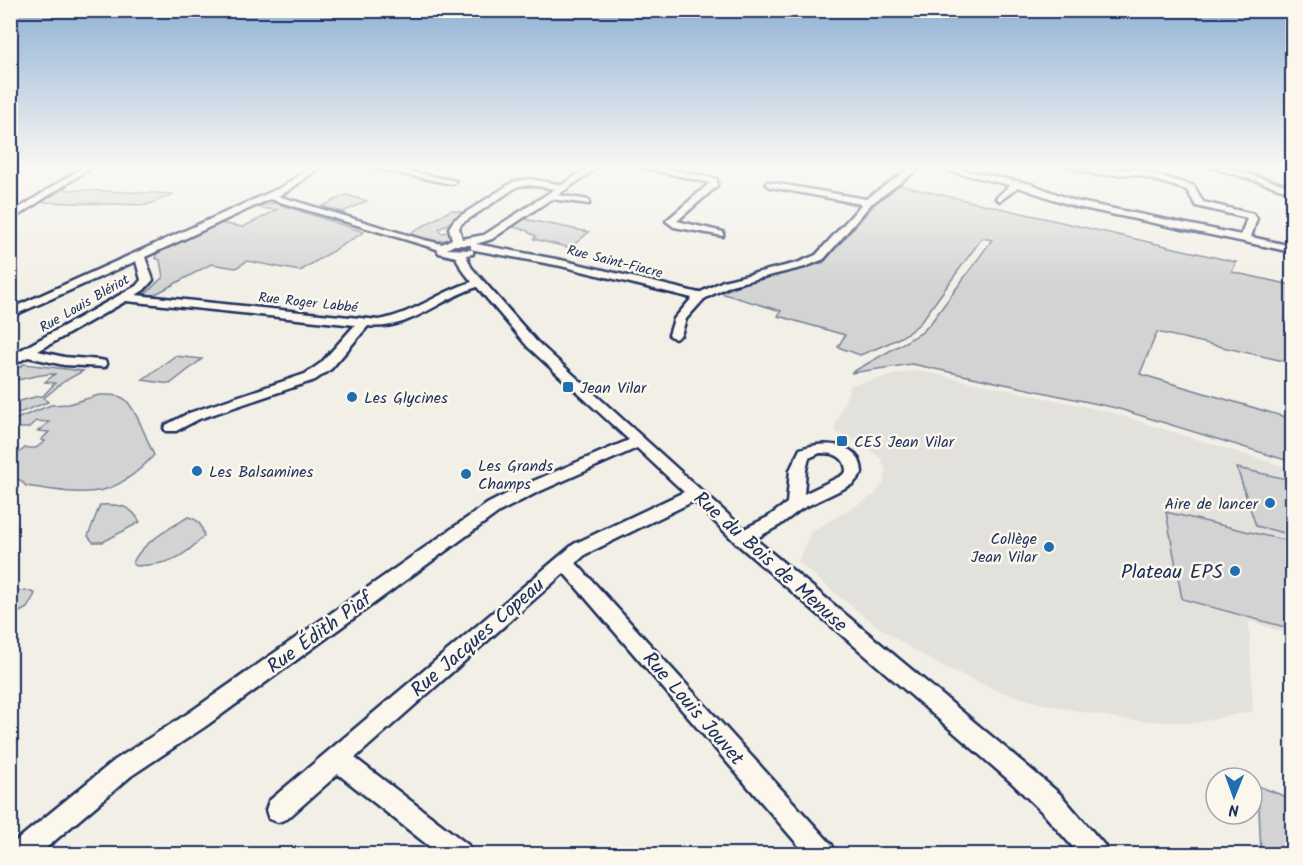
<svg xmlns="http://www.w3.org/2000/svg" width="1303" height="865" viewBox="0 0 1303 865" font-family="Kalam,sans-serif">
	<style>
		.built { fill: #e2e1dc }
		.green { fill: #d2d3d2; stroke: #768198; stroke-width: 1.5 }
		.lines { fill: none; stroke-linecap: round; stroke-linejoin: round }
		.minor-casing { stroke: #1b2f5e; stroke-width: 5 }
		.minor { fill: #fbf7ec; fill-rule: evenodd }
		.poi-dot { fill: #1f6fb2; stroke: #fbf7ec; stroke-width: 2 }
		.labels { text-anchor: middle; stroke-width: 5; stroke-linejoin: round; paint-order: stroke }
		.far-street-label { font-size: 14px; fill: #1b2f5e; stroke: #fbf7ec }
		.poi-label { font-size: 16px; fill: #1b2f5e; stroke: #fbf7ec; text-anchor: start }
		.near-street-label { font-size: 20px; fill: #1b2f5e; stroke: #fbf7ec }
		.near-poi-label { font-size: 20px; fill: #1b2f5e; stroke: #fbf7ec; text-anchor: end }
	</style>
	<rect width="100%" height="100%" fill="#f2efe6"/>
	<filter id="ink" filterUnits="userSpaceOnUse"><feTurbulence type="fractalNoise" baseFrequency=".0167" numOctaves="2"/><feDisplacementMap in="SourceGraphic" scale="12" xChannelSelector="R" yChannelSelector="G"/><feConvolveMatrix kernelMatrix="1 2 1 2 8 2 1 2 1" color-interpolation-filters="sRGB"/></filter>
	<g filter="url(#ink)">
		<g class="built">
			<polygon points="1225,167 1292,167 1292,187"/>
			<polygon points="915,370 1106,411 1292,469 1292,635 1249,621 1253,711 1194,723 1125,720 1038,703 993,689 940,665 899,641 861,614 798,562 811,532 874,495 884,483 886,471 881,459 862,443 837,433 834,428 851,385"/>
		</g>
		<g class="green">
			<path d="M 899,185 L 1236,262 L 1232,272 L 1292,285 L 1292,363 L 1157,332 L 1140,374 L 1292,419 L 1292,462 L 1116,408 L 912,364 L 851,373 L 921,333 L 930,324 L 992,240 L 982,238 L 921,322 C 904,339 882,346 860,355 L 838,347 L 845,335 L 778,316 L 781,311 L 720,293 L 745,283 L 823,263 L 876,203 Z"/>
			<polygon points="57,189 174,194 147,205 39,202"/>
			<polygon points="346,195 367,201 343,212 322,206"/>
			<polygon points="275,203 364,232 300,271 247,261 236,268 211,264 154,295 144,295 163,277 160,260 155,258 158,251 219,223 243,227 277,210 253,207"/>
			<polygon points="451,210 467,213 439,229 441,233 450,232 452,239 437,241 409,234"/>
			<polygon points="524,219 589,232 570,248 534,239 536,236 529,233 528,231 513,227"/>
			<polygon points="175,356 202,359 170,384 142,380"/>
			<path d="M 24,364 L 83,371 L 63,382 L 44,398 L 48,402 L 11,416 L 12,402 C 24,402 31,396 43,396 L 55,383 L 45,382 L 55,374 C 39,373 26,379 11,381 L 11,372 Z"/>
			<path d="M 99,395 C 107,395 116,394 123,398 C 135,405 147,441 154,455 C 110,503 85,494 26,486 L 20,480 L 11,476 L 11,459 L 25,448 L 36,448 L 45,441 L 41,440 L 49,432 L 38,431 L 49,422 L 36,421 L 28,428 L 11,428 L 11,421 L 51,405 L 69,404 Z"/>
			<polygon points="1237,468 1292,480 1292,535 1256,526"/>
			<path d="M 100,505 C 118,504 131,505 140,522 L 103,542 L 93,542 L 88,536 Z"/>
			<polygon points="1166,512 1292,542 1292,629 1182,599"/>
			<path d="M 188,517 C 199,519 202,526 204,536 C 181,560 169,564 137,566 L 133,564 C 137,546 173,526 188,517 Z"/>
			<polygon points="10,590 30,591 35,594 27,608 11,617"/>
			<polygon points="1258,786 1292,799 1292,854 1261,854"/>
		</g>
		<g class="lines">
			<defs>
				<g id="minor">
					<polygon points="83,167 92,167 10,221 10,214"/>
					<path d="M 311,167 L 320,167 L 288,191 L 278,196 L 424,240 L 442,244 L 452,239 L 449,228 L 454,220 L 513,182 L 530,179 L 562,185 L 589,167 L 598,167 L 558,195 L 589,200 L 589,204 L 551,199 L 492,239 L 476,244 L 561,260 L 699,293 L 723,281 L 797,263 L 816,255 L 862,204 L 770,187 L 766,184 L 767,182 L 866,199 L 912,167 L 921,167 L 871,204 L 824,259 L 805,267 L 731,285 L 704,299 L 686,319 L 681,335 L 675,339 L 669,335 L 674,319 L 692,298 L 561,266 L 475,250 L 471,249 L 471,245 L 454,245 L 447,249 L 473,250 L 473,254 L 466,255 L 471,267 L 536,341 L 744,529 L 768,517 L 787,503 L 790,470 L 800,449 C 823,441 861,441 862,473 L 853,484 L 801,509 L 780,525 L 755,539 L 1027,766 L 1060,794 L 1104,845 L 1108,854 L 1079,854 L 1042,812 L 1011,782 L 736,543 L 694,501 L 586,554 L 576,563 L 832,845 L 836,854 L 806,854 L 564,573 L 355,758 L 468,845 L 472,854 L 439,854 L 338,774 L 287,819 L 278,822 L 269,819 L 266,810 L 269,801 L 574,544 L 684,492 L 637,448 L 536,493 L 499,512 L 206,726 L 131,776 L 39,854 L 10,854 L 11,845 L 115,760 L 190,712 L 487,504 L 524,485 L 629,440 L 528,347 L 477,287 C 439,299 409,331 368,326 L 331,369 L 315,380 L 199,419 L 176,431 L 166,431 L 164,428 L 166,425 L 189,413 L 305,374 L 321,363 L 355,325 L 126,301 L 38,351 L 64,357 L 100,360 L 105,361 L 107,364 L 105,367 L 64,365 L 28,357 L 10,366 L 10,356 L 136,286 L 141,280 L 136,261 L 10,317 L 10,309 L 282,187 ZM 530,185 L 555,189 L 484,235 L 462,239 L 459,228 L 461,224 L 518,186 ZM 270,199 L 437,249 L 439,253 L 456,257 L 461,268 L 472,282 C 439,292 413,314 379,320 L 136,295 L 144,290 L 153,280 L 145,257 ZM 820,453 C 834,453 846,456 846,472 L 841,476 L 804,494 L 806,470 L 809,458 Z"/>
					<polygon points="369,167 387,167 456,181 452,184"/>
					<polygon points="641,167 657,167 717,179 717,186 677,221 723,232 723,236 674,227 666,221 710,183"/>
					<polygon points="933,167 948,167 1031,184 1075,201 1241,235 1247,218 1196,206 1187,190 1135,174 1099,175 1068,167 1099,171 1136,169 1194,186 1203,202 1253,214 1257,218 1251,237 1292,246 1292,252 1073,206 1018,187 1000,201 996,198 1010,185"/>
					<polygon points="1211,167 1224,167 1292,187 1292,192"/>
				</g>
			</defs>
			<use href="#minor" class="minor-casing"/>
			<use href="#minor" class="minor"/>
		</g>
	</g>
	<linearGradient id="sky" x2="0" y2="1"><stop stop-color="#8fb1d4"/><stop offset="0.58" stop-color="#f9f8f4"/><stop offset="1" stop-color="#f9f8f4" stop-opacity="0"/></linearGradient>
	<rect width="1303" height="288" fill="url(#sky)"/>
	<g class="poi-dot">
		<rect x="562" y="381" width="12" height="12" rx="3"/>
		<circle cx="352" cy="397" r="6"/>
		<rect x="836" y="435" width="12" height="12" rx="3"/>
		<circle cx="197" cy="471" r="6"/>
		<circle cx="466" cy="474" r="6"/>
		<circle cx="1270" cy="503" r="6"/>
		<circle cx="1049" cy="547" r="6"/>
		<circle cx="1235" cy="571" r="6"/>
	</g>
	<g class="labels">
		<g class="far-street-label">
			<text transform="translate(615 261) rotate(14)" y="5">Rue Saint-Fiacre</text>
			<text transform="translate(308 302) rotate(6)" y="5">Rue Roger Labbé</text>
			<text transform="translate(84 303) rotate(-30)" y="5">Rue Louis Blériot</text>
		</g>
		<g class="poi-label">
			<text x="580" y="393">Jean Vilar</text>
			<text x="364" y="403">Les Glycines</text>
			<text x="854" y="447">CES Jean Vilar</text>
			<text x="478" y="471">Les Grands<tspan x="478" dy="18">Champs</tspan></text>
			<text x="209" y="477">Les Balsamines</text>
			<text x="1258" y="509" text-anchor="end">Aire de lancer</text>
			<text x="1037" y="544" text-anchor="end">Collège<tspan x="1037" dy="18">Jean Vilar</tspan></text>
		</g>
		<g class="near-street-label">
			<text transform="translate(771 561) rotate(42)" y="7">Rue du Bois de Menuse</text>
			<text transform="translate(319 632) rotate(-36)" y="7">Rue Édith Piaf</text>
			<text transform="translate(477 637) rotate(-41)" y="7">Rue Jacques Copeau</text>
			<text transform="translate(694 708) rotate(49)" y="7">Rue Louis Jouvet</text>
		</g>
		<g class="near-poi-label">
			<text x="1223" y="578">Plateau EPS</text>
		</g>
	</g>
	<rect width="1303" height="865" fill="none" stroke="#fbf7ec" stroke-width="36"/>
	<rect x="18" y="18" width="1267" height="829" fill="none" stroke="#1b2f5e" stroke-width="2" filter="url(#ink)"/>
	<g transform="translate(1234 796) rotate(181)"><circle r="28" fill="#fbf7ec" stroke="#a1a7b3" stroke-width="1.5"/>
	<path d="M0-4.5L10 22L0 15L-10 22Z" fill="#1f6fb2"/>
	<text y="-9" font-size="16" font-weight="bold" text-anchor="middle" fill="#1b2f5e">N</text>
	</g>
</svg>
